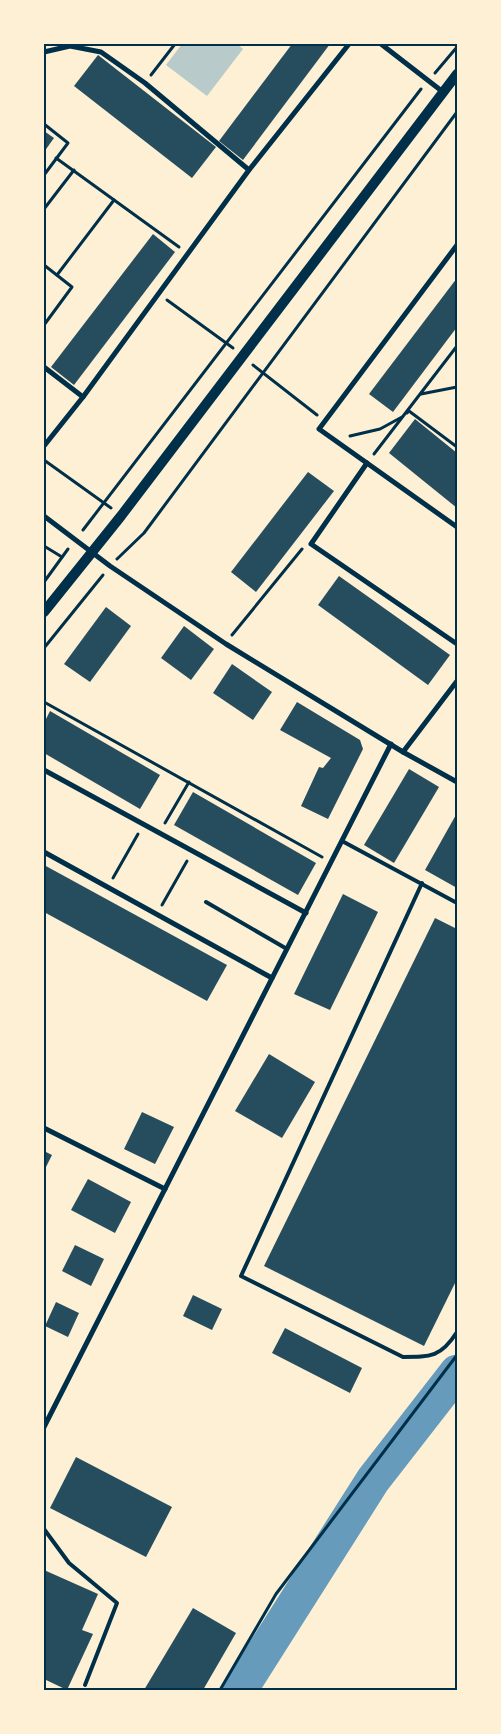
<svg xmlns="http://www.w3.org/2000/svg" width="501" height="1734" viewBox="0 0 501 1734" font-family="Helvetica,sans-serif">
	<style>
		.green { fill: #b9caca }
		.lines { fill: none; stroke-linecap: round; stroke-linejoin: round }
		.river { stroke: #669bbc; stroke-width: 35 }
		.building { fill: #264d5e }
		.path { stroke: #003049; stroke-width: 3 }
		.service { stroke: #003049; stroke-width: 4 }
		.minor { stroke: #003049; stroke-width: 5 }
		.secondary { stroke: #003049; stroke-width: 10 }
		.neatline { fill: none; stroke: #003049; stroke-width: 2 }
	</style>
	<rect width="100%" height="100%" fill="#fdf0d5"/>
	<polygon class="green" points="182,44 237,44 243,49 207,96 166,65"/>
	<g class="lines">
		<polyline class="river" points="240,1690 373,1480 457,1372"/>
	</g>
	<g class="building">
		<polygon points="292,44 330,44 243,160 219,141"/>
		<polygon points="98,55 216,147 192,178 74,86"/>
		<polygon points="44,131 54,138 44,152"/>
		<polygon points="153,234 175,252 74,385 51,367"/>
		<polygon points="457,278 457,327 393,412 369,394"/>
		<polygon points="415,419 457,453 457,508 389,453"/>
		<polygon points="308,472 334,491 256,592 231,572"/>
		<polygon points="339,576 450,655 428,685 318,605"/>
		<polygon points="106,607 131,626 90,682 64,664"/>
		<polygon points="184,626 214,649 191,680 161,658"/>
		<polygon points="232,664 272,692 253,720 213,693"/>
		<polygon points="297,702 360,740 363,749 328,819 301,806 319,767 323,768 331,758 280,730"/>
		<polygon points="50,711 160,775 140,809 44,753 44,723"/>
		<polygon points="409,769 439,787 394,863 364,845"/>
		<polygon points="193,792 316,863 298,895 174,825"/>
		<polygon points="457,813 457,888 425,870"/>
		<polygon points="44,865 227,965 207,1001 44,912"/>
		<polygon points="343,894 378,912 330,1010 294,994"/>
		<polygon points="435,918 457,929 457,1279 424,1346 264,1266"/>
		<polygon points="269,1054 315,1082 282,1138 235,1111"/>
		<polygon points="142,1112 174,1127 155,1164 124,1149"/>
		<polygon points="44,1151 52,1155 44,1171"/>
		<polygon points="88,1179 131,1202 115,1233 71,1210"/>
		<polygon points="75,1245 104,1259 91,1286 62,1271"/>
		<polygon points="193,1295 222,1309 212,1330 183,1316"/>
		<polygon points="56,1302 79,1313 68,1337 45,1326"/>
		<polygon points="285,1328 362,1368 350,1393 272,1353"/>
		<polygon points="76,1457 172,1507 146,1557 50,1508"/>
		<polygon points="44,1570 98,1594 82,1630 93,1634 67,1690 44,1679"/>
		<polygon points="193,1608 236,1633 203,1690 144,1690"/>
	</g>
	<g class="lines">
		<g class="path">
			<polyline points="435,73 457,47"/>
			<polyline points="151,75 175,44"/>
			<polyline points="44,124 68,143 44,175"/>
			<polyline points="56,158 179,247"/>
			<polyline points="44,209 74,170"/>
			<polyline points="44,265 72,287 44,325"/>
			<polyline points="57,275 114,200"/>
			<polyline points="167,300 233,348"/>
			<polyline points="253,365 317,415"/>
			<polyline points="421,394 457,387"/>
			<polyline points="407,413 409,411 457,447"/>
			<polyline points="350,436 380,429 402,417"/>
			<polyline points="374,454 457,346"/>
			<polyline points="44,460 111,508"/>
			<polyline points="83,530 421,89"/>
			<polyline points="44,546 62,557"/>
			<polyline points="117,559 144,533 457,112"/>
			<polyline points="44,582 68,549"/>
			<polyline points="232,635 302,549"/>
			<polyline points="44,648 103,575"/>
			<polyline points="44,702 322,857"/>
			<polyline points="165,823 189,782"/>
			<polyline points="113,878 138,834"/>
			<polyline points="162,905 187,861"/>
			<polyline points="220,1690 276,1594 457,1355"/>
		</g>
		<g class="service">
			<polyline points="342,841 457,903"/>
			<path d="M 422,883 L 241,1276 L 403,1357 C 431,1357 441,1357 457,1332"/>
			<polyline points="206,902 287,949"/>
			<polyline points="44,1529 69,1563 117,1603 85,1685"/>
		</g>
		<g class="minor">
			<polyline points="381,44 443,92"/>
			<polyline points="44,52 70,46 101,52 145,83 249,170"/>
			<polyline points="457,245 319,429 457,527"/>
			<polyline points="44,367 83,397"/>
			<polyline points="44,446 83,397 249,170 349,44"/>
			<polyline points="367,463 311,544 457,644"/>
			<polyline points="44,516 110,566 226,644 403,752 457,782"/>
			<polyline points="403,752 457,681"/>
			<polyline points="44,770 306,913"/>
			<polyline points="44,852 272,978"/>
			<polyline points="44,1128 165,1189"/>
			<polyline points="44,1427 391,744"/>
		</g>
		<polyline class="secondary" points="44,612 121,516 457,74"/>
	</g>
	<rect width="501" height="1734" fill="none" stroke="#fdf0d5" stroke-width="90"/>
	<rect x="45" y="45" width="411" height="1644" class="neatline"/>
</svg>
